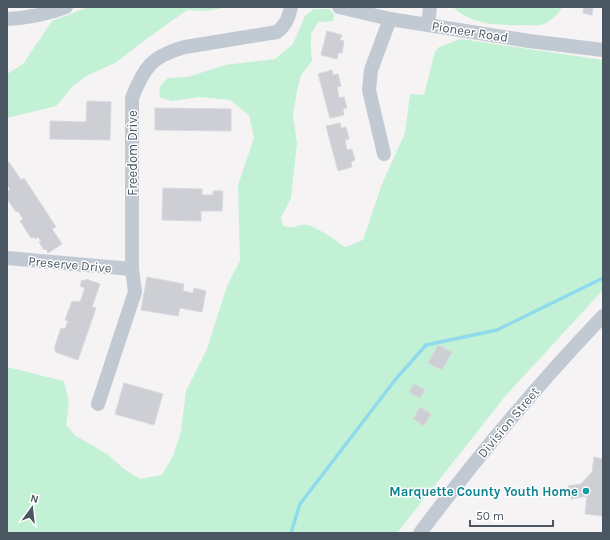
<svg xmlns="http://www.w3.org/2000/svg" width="610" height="540" viewBox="0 0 610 540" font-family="Karla,sans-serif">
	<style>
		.green { fill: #c3f1d5 }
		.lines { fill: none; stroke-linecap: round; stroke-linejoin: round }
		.stream { stroke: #90daee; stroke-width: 3.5 }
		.building { fill: #cdcfd5; stroke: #d7d9de }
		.minor { stroke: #c1cad2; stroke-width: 14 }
		.culture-dot { fill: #0f9aa8; stroke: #fff; stroke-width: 1.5 }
		.labels { text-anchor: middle; stroke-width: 3; stroke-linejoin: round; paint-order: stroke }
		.street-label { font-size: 13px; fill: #4a5661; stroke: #fff }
		.culture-label { font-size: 13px; font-weight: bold; fill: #0d838f; stroke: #fff; text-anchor: end }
	</style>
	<rect width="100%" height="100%" fill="#f5f3f3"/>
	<g class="green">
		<polygon points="89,7 227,7 207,11 187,10 149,37 115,63 88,75 73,86 56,106 7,118 7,74 23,64 52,21"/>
		<path d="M 453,7 L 562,7 C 558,15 550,22 541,25 C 537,26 531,25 526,25 C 502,26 471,25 453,7 Z"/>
		<path d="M 314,9 L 329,9 L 334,14 L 333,21 L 318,22 L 311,34 L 311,50 L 312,61 L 301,75 L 297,91 L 293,114 L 297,144 L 291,198 L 281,218 L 283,226 C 295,230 299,223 307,225 C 317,227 337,241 345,247 L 363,240 L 382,184 L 405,133 L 410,94 L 424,95 L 435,52 L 439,47 L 461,39 L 603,60 L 603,290 L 507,394 L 397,533 L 7,533 L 7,367 L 63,381 C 70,398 69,407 66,425 L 76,436 L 107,454 L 124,469 L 140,479 L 162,475 L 173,456 L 181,432 L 186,391 L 207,349 L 227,286 L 240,261 L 238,185 L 254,138 L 249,115 L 230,100 L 200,97 L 172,101 L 159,97 L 160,86 L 168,78 L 188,77 L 225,65 L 275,59 L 293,44 L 305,16 Z"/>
	</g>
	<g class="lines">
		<polyline class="stream" points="291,533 300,504 395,380 426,345 497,330 603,278"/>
	</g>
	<g class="building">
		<polygon points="584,7 593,7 592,15 583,13"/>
		<polygon points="327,31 342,35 340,40 344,41 342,53 338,53 337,59 321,55"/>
		<polygon points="332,70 333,75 338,74 341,86 337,87 339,98 344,97 347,108 343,109 344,115 330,118 318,74"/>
		<polygon points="87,101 111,102 110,140 50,139 50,121 86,122"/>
		<polygon points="155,108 231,109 231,131 155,130"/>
		<polygon points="340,123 341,128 346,127 349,139 345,140 347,150 352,149 355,160 351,162 352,167 338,171 326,126"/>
		<polygon points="9,162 21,180 24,178 56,227 52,229 62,244 48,253 46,249 44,250 39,242 41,241 38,237 35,239 34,237 31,238 20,221 23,219 18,211 16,212 7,199 7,194 9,193 8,191 10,189 7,184 7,163"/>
		<polygon points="163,188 202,189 202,195 213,195 213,191 223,191 222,211 201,211 201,221 162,220"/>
		<polygon points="147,277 184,284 183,291 193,293 194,288 206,291 202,312 180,308 178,316 141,310"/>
		<polygon points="86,279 100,284 92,307 96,308 78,360 55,352 56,349 54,349 61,328 65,329 68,321 65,320 72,301 76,302 77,301 80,302 85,288 80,286 82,280 85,281"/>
		<polygon points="438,345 452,352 442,370 428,363"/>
		<polygon points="124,383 163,394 154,425 115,414"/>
		<polygon points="414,384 425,390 420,398 409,392"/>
		<polygon points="420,407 431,414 424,426 413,419"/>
		<polygon points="594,457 603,459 603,516 585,514 587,496 571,499 568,486 581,484 592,472"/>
	</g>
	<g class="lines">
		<g class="minor">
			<polyline points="339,7 390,19 529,41 603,50"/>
			<path d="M 7,19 C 26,18 48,14 66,7"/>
			<polyline points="428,25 430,7"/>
			<polyline points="384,154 369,90 371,70 390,19"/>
			<polyline points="7,258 132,269"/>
			<path d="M 98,404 L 135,292 L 132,269 L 132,98 C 144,67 152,56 185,47 L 277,32 C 286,25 289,17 291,7"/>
			<path d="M 420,533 C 477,457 537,385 603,316"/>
		</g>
	</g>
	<circle class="culture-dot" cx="586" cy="491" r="4"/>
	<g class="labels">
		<g class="street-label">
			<text transform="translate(470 31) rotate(9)" y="5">Pioneer Road</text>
			<text transform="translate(132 153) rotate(-90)" y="5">Freedom Drive</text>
			<text transform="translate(70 264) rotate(5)" y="5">Preserve Drive</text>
			<text transform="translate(508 422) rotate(-50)" y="5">Division Street</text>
		</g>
		<g class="culture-label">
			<text x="578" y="496">Marquette County Youth Home</text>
		</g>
	</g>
	<rect width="610" height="540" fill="none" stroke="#4a5661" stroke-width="16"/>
	<g transform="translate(32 508) rotate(15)" stroke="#ffffff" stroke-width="3" paint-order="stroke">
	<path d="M0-3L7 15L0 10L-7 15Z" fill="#4a5661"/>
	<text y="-6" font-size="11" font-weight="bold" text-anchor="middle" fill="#4a5661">N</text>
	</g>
	<path d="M470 520v6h83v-6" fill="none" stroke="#4a5661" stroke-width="2"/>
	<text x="476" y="520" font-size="12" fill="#4a5661" stroke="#ffffff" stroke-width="3" paint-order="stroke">50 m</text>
</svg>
